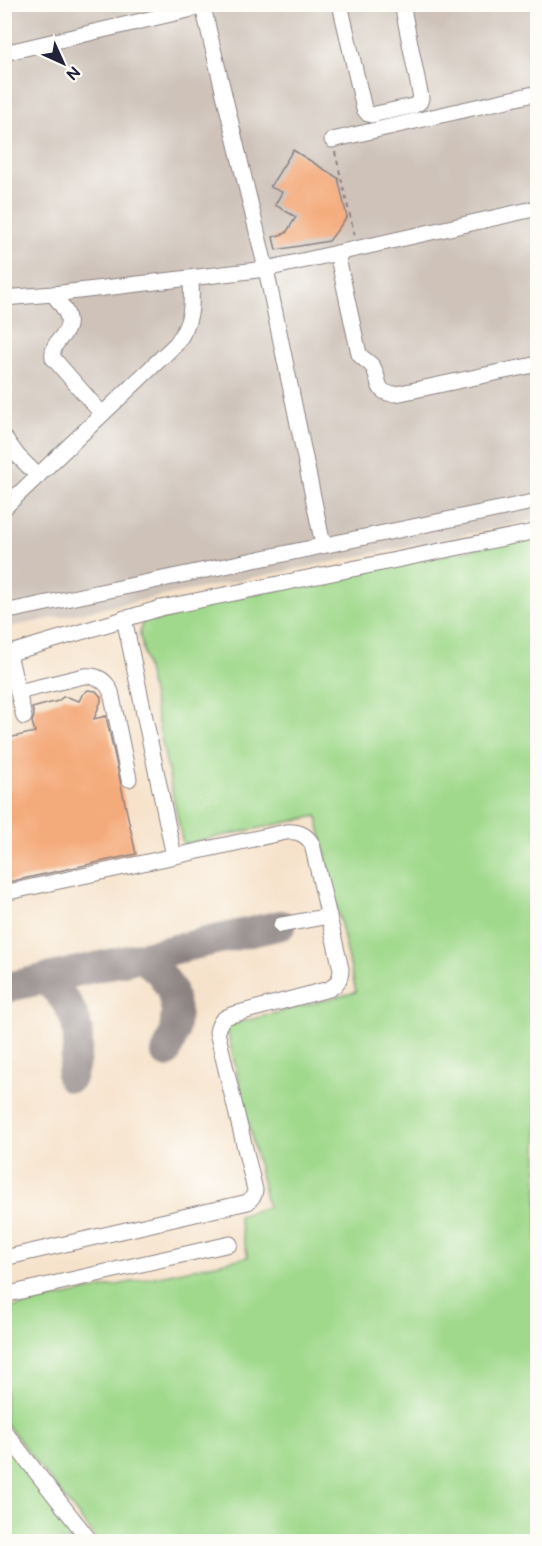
<svg xmlns="http://www.w3.org/2000/svg" width="542" height="1546" viewBox="0 0 542 1546" font-family="'Balsamiq Sans',sans-serif">
	<style>
		.industrial { fill: #cec2b9 }
		.grass { fill: #a0d98c; stroke: #617e64; stroke-width: 1.5 }
		.lines { fill: none; stroke-linecap: round; stroke-linejoin: round }
		.taxiway { stroke: #8c8282; stroke-width: 30 }
		.building { fill: #f4ab7b }
		.minor-casing { stroke: #8c8282; stroke-width: 17 }
		.path { stroke: #8c8282; stroke-width: 2; stroke-dasharray: 4.5 4.5; stroke-linecap: butt }
		.minor { stroke: #fff; stroke-width: 15 }
	</style>
	<rect width="100%" height="100%" fill="#fdfcf7"/>
	<filter id="ink" filterUnits="userSpaceOnUse"><feTurbulence type="fractalNoise" baseFrequency=".0167" numOctaves="2"/><feDisplacementMap in="SourceGraphic" scale="12" xChannelSelector="R" yChannelSelector="G"/><feConvolveMatrix kernelMatrix="1 2 1 2 8 2 1 2 1" color-interpolation-filters="sRGB"/></filter>
	<filter id="wash" filterUnits="userSpaceOnUse"><feTurbulence type="fractalNoise" baseFrequency=".008" numOctaves="4" result="noise"/><feDisplacementMap in="SourceGraphic" scale="24" xChannelSelector="R" yChannelSelector="G"/><feGaussianBlur stdDeviation="1.35" result="paint"/><feColorMatrix in="noise" values="0 0 0 0 0 0 0 0 0 0 0 0 0 0 0 0 0 1.4 0 .05"/><feComposite in="paint" operator="in"/></filter>
	<g filter="url(#wash)">
		<rect width="100%" height="100%" fill="#f6e2ca"/>
		<polygon class="industrial" points="5,5 537,5 537,520 5,628"/>
		<g class="grass">
			<path d="M 537,536 L 537,1541 L 98,1541 L 5,1422 L 5,1309 L 248,1257 L 238,1216 L 268,1207 L 226,1026 L 356,992 L 317,816 L 183,844 L 140,635 C 140,626 142,622 149,616 Z"/>
			<polygon points="5,1439 83,1541 5,1541"/>
		</g>
		<g class="lines">
			<g class="taxiway">
				<polyline points="141,957 159,971 171,989 176,1011 174,1033 166,1053"/>
				<path d="M 45,979 C 79,1010 85,1033 71,1077"/>
				<polyline points="4,988 281,925"/>
			</g>
		</g>
		<g id="blocks">
			<g class="building">
				<polygon points="293,150 338,178 347,217 329,241 276,250 273,237 286,233 296,217 275,205 282,192 270,187"/>
				<polygon points="88,690 96,691 101,697 101,701 94,719 106,716 136,854 4,883 4,739 35,732 32,722 34,715 32,708 58,701 63,697 67,697 79,701 82,695"/>
			</g>
		</g>
	</g>
	<g filter="url(#ink)">
		<use href="#blocks" fill-opacity="0" stroke="#8c8282" stroke-width="1.5"/>
		<g class="lines">
			<defs>
				<g id="minor">
					<polyline points="340,4 364,109 368,114 371,115 413,106 420,102 421,98 402,4"/>
					<polyline points="203,7 266,269 323,545"/>
					<polyline points="4,53 214,4"/>
					<polyline points="332,140 538,93"/>
					<path d="M 337,253 L 359,354 C 363,360 369,361 373,367 C 381,380 374,394 396,394 L 538,364"/>
					<path d="M 53,294 C 58,301 67,310 68,319 C 71,336 50,340 53,358 L 102,414"/>
					<polyline points="4,298 53,294 266,269 538,208"/>
					<polyline points="4,437 17,455 38,476"/>
					<path d="M 4,508 L 176,344 C 193,321 192,305 191,278"/>
					<polyline points="4,612 538,501"/>
					<polyline points="124,618 174,856"/>
					<polyline points="9,654 24,717"/>
					<polyline points="4,655 161,608 538,531"/>
					<path d="M 18,692 L 84,676 C 97,675 106,680 111,692 L 129,779"/>
					<path d="M 4,893 L 286,832 C 298,831 306,834 312,844 L 341,969 C 341,979 337,985 329,989 L 231,1015 C 222,1018 219,1023 217,1032 L 255,1190 L 254,1195 L 248,1202 L 4,1258"/>
					<polyline points="281,925 329,916"/>
					<polyline points="4,1295 230,1244"/>
					<polyline points="4,1431 91,1542"/>
				</g>
			</defs>
			<use href="#minor" class="minor-casing"/>
			<polyline class="path" points="335,152 355,237"/>
			<use href="#minor" class="minor"/>
		</g>
	</g>
	<rect width="542" height="1546" fill="none" stroke="#fdfcf7" stroke-width="24"/>
	<g transform="translate(63 63) rotate(135)" stroke="#fdfcf7" stroke-width="4.5" paint-order="stroke">
	<path d="M0-4.5L10 22L0 15L-10 22Z" fill="#22223b"/>
	<text y="-9" font-size="16" font-weight="bold" text-anchor="middle" fill="#22223b">N</text>
	</g>
</svg>
